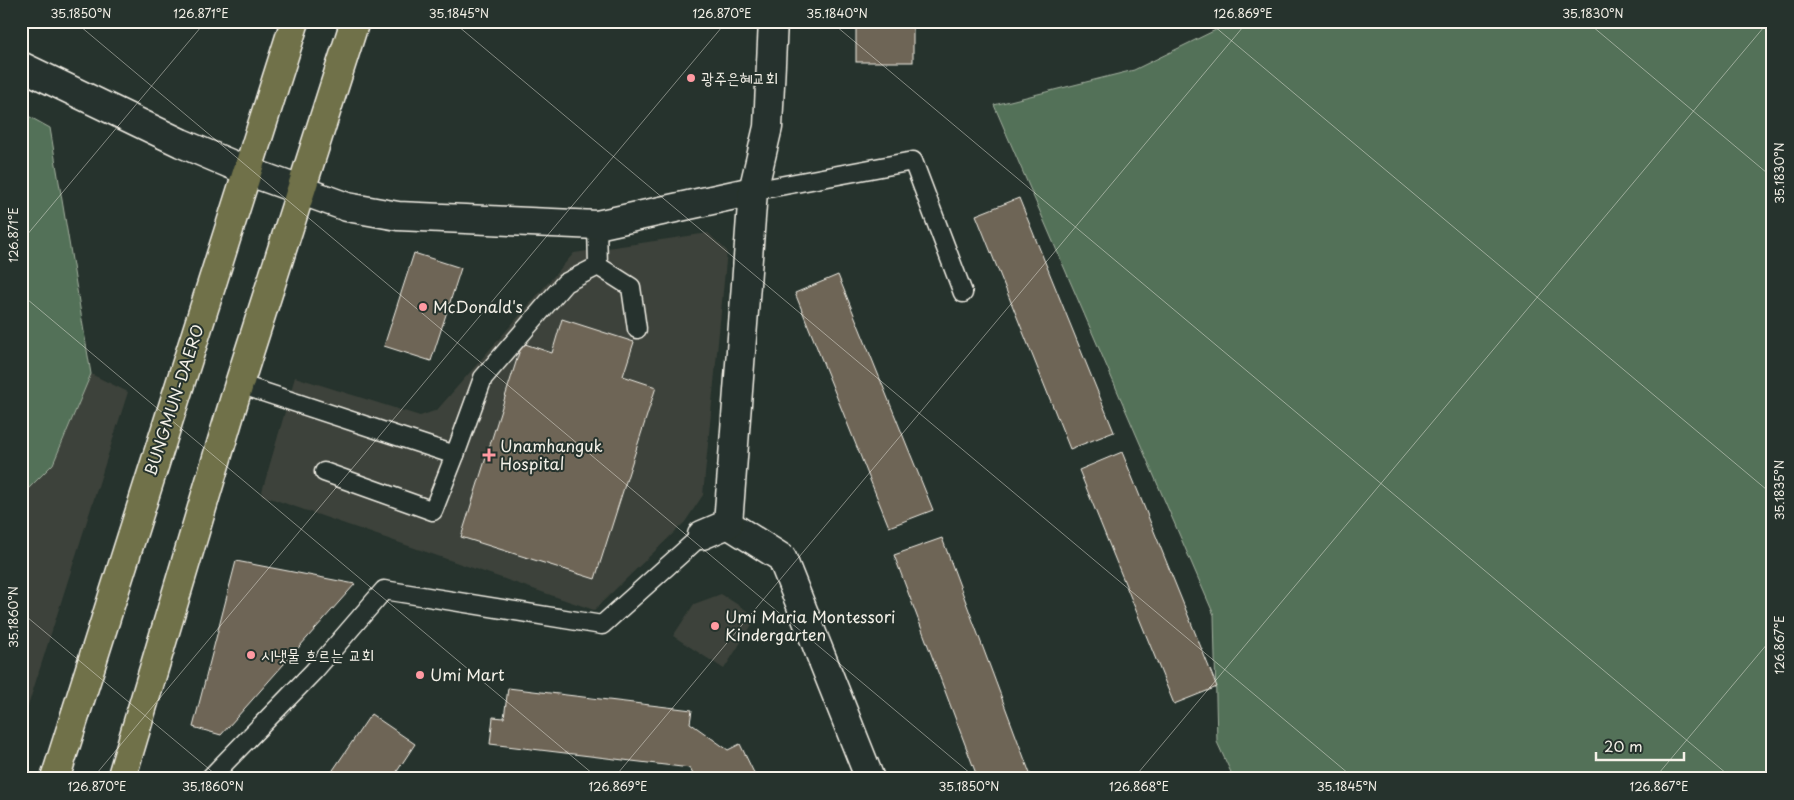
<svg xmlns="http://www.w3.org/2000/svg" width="1794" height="800" viewBox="0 0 1794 800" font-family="'Playpen Sans','Poor Story',sans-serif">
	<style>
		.built { fill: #3c423a }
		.green { fill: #537159; stroke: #a4b1a0 }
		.building { fill: #6e6557; stroke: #f4f1e8 }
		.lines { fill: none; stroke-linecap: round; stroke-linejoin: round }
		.service-casing { stroke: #f4f1e8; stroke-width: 21 }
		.minor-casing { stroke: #f4f1e8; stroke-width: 31 }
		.primary-casing { stroke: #f4f1e8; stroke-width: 31 }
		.service { stroke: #26332d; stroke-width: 18 }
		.minor { stroke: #26332d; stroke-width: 28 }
		.primary { stroke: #6f714a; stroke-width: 28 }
		.ticks { fill: none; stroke: #f4f1e8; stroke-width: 1; stroke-opacity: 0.45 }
		.poi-dot { fill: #ff9aa2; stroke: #26332d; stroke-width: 2 }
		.labels { text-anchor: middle; stroke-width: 4; stroke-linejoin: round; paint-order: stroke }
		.poi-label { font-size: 16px; fill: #f4f1e8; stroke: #26332d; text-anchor: start }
		.street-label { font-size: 16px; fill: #f4f1e8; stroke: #26332d }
		.neatline { fill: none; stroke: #f4f1e8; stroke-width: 2 }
		.ticks-label { font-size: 12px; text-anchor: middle; fill: #f4f1e8 }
	</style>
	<rect width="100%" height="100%" fill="#26332d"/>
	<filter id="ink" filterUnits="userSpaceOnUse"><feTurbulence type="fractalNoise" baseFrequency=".02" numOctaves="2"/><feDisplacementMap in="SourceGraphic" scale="10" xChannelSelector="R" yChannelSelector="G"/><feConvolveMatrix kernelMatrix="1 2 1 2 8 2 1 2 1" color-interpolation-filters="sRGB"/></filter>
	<g filter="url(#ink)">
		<g class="built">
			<polygon points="708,233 727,251 703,495 685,522 594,610 261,495 295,377 420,416 437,410 574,253"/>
			<polygon points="91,374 128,392 21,728 21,496 53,464"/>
			<polygon points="721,594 757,617 724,669 673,636 694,604"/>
		</g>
		<g class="green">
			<polygon points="1234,21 1773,21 1773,779 1234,779 1217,742 1214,615 994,105 1134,70"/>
			<polygon points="21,112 50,128 91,374 53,464 21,496"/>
		</g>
		<g class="building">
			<rect x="856" y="21" width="57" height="41"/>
			<polygon points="1019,198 1114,432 1070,449 976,215"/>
			<polygon points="414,253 461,268 431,361 384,346"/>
			<polygon points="838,275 933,510 889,527 795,293"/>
			<polygon points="562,319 634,342 623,376 656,387 595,579 461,537 522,343 552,353"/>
			<polygon points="1122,452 1217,687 1174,704 1079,470"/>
			<polygon points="942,538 1032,779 978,779 894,555"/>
			<polygon points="236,561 355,584 221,735 193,727"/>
			<polygon points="508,688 692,710 690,723 728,750 740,744 757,779 695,779 690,768 490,744 493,717 504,718"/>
			<polygon points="371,714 415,744 392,779 327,779"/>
		</g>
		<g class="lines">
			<defs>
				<g id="service">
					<polyline points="753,191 913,161 963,293"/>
					<polyline points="598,266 631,287 637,329"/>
					<polyline points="239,384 455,455 483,378 565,283 598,266 597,225"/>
					<polyline points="324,472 433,511 455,455"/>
					<polyline points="209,779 314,671 384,590 602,625 702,535"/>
				</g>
				<g id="minor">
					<polyline points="21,66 181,143 247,171 347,207 398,216 597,225 753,191"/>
					<polyline points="728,524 782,558 870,779"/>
					<polyline points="702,535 728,524 753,191 768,127 773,21"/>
				</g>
				<g id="primary">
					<polyline points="55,779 295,21"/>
					<polyline points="121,779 239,384 355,21"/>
				</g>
			</defs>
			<use href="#service" class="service-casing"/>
			<use href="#minor" class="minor-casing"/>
			<use href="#primary" class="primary-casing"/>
			<use href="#service" class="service"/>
			<use href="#minor" class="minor"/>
			<use href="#primary" class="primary"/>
		</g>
	</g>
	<path class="ticks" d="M 74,21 L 977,779M 452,21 L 1355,779M 830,21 L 1733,779M 1208,21 L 1773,495M 1586,21 L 1773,178M 21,242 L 206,21M 21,294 L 599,779M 21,612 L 221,779M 92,779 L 727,21M 613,779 L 1248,21M 1133,779 L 1769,21M 1654,779 L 1773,637"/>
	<g class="poi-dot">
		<circle cx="691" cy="78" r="5"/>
		<circle cx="423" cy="307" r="5"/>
		<path d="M486.5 447.5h5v5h5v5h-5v5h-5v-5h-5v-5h5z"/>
		<circle cx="715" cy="626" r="5"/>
		<circle cx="251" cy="655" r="5"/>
		<circle cx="420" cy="675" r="5"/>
	</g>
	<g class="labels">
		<g class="poi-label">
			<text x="701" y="84">광주은혜교회</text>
			<text x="433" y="313">McDonald's</text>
			<text x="500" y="452">Unamhanguk<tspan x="500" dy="18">Hospital</tspan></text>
			<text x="725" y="623">Umi Maria Montessori<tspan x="725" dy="18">Kindergarten</tspan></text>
			<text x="261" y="661">시냇물 흐르는 교회</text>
			<text x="430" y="681">Umi Mart</text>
		</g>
		<g class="street-label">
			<text transform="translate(174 400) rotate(-72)" y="6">BUNGMUN-DAERO</text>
		</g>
	</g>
	<rect width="1794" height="800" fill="none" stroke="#26332d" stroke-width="55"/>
	<path d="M1596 752v8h88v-8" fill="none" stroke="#f4f1e8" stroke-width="2.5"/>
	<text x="1604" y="752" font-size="15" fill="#f4f1e8" stroke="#26332d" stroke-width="4" paint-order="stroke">20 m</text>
	<rect x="28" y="28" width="1738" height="744" class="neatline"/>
	<g class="ticks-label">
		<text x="81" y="18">35.1850°N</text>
		<text x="201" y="18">126.871°E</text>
		<text x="459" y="18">35.1845°N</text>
		<text x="722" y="18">126.870°E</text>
		<text x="837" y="18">35.1840°N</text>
		<text x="1243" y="18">126.869°E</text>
		<text x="1593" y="18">35.1830°N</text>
		<text transform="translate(1780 173) rotate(-90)" y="4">35.1830°N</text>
		<text transform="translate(14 235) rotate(-90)" y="4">126.871°E</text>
		<text transform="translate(1780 490) rotate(-90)" y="4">35.1835°N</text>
		<text transform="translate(14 617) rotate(-90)" y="4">35.1860°N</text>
		<text transform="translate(1780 645) rotate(-90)" y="4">126.867°E</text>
		<text x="97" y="791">126.870°E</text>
		<text x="213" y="791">35.1860°N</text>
		<text x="618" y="791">126.869°E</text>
		<text x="969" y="791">35.1850°N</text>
		<text x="1139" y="791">126.868°E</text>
		<text x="1347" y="791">35.1845°N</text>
		<text x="1659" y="791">126.867°E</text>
	</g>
</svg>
